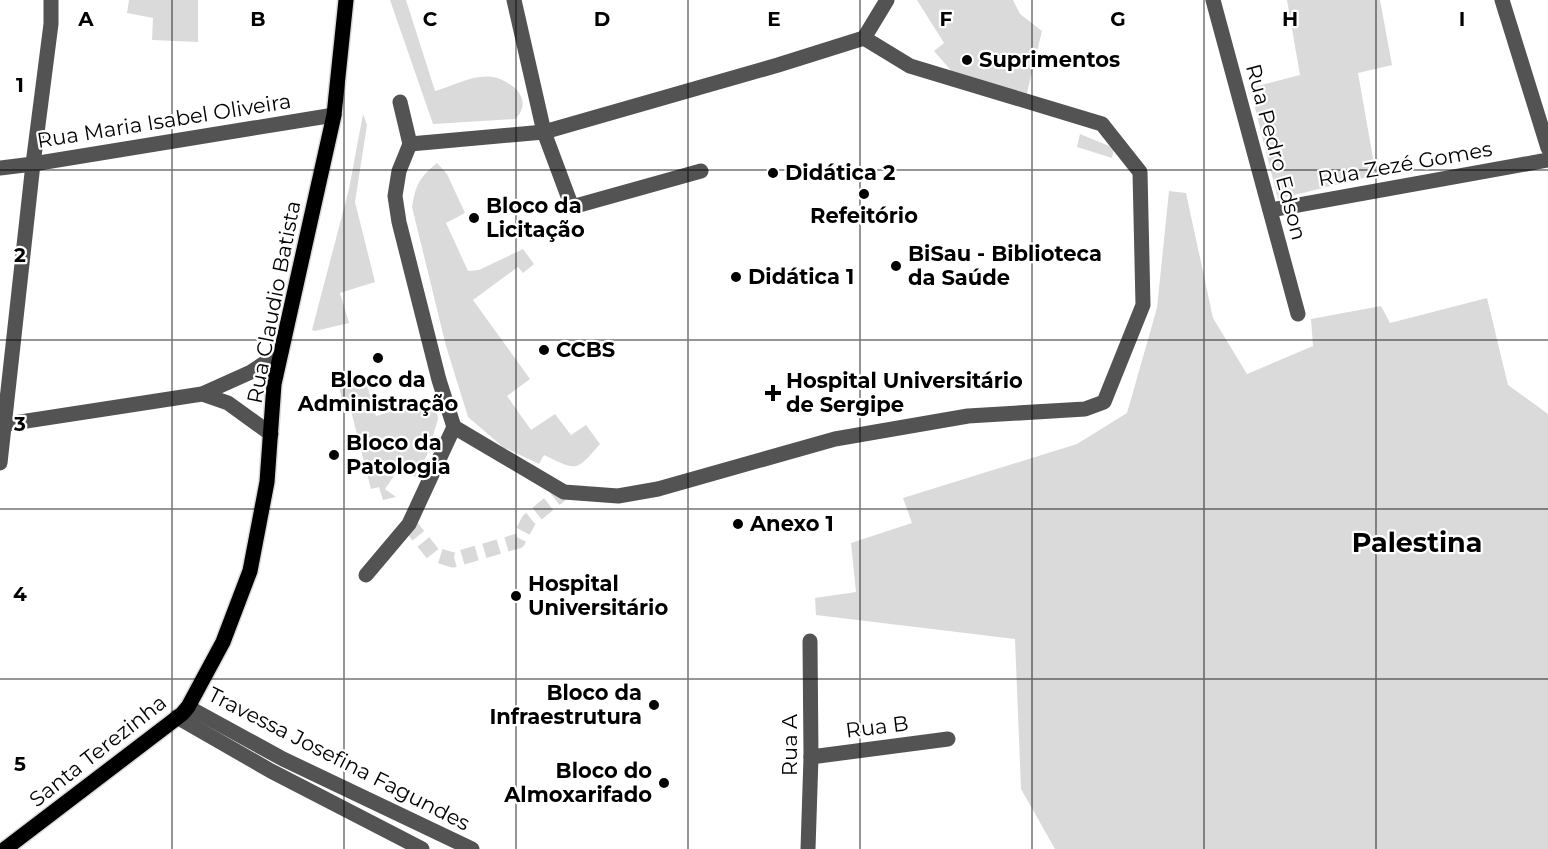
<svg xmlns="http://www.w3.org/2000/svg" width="1548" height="849" viewBox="0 0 1548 849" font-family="Montserrat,sans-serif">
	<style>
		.green { fill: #dadada }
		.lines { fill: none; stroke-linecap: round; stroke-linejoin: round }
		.minor-tunnel { stroke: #d9d9d9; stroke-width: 15; stroke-dasharray: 15 8; stroke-linecap: butt }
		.major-casing { stroke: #dbdbdb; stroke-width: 18 }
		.minor { stroke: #535353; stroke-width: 15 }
		.major { stroke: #000; stroke-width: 15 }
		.grid { fill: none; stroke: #000; stroke-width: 1.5; stroke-opacity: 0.55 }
		.poi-dot { fill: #000; stroke: #fff; stroke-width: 2 }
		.labels { text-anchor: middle; stroke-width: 4.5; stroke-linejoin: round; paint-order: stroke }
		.poi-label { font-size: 21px; font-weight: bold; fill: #000; stroke: #fff; text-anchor: start }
		.street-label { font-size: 21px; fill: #000; stroke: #fff }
		.district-label { font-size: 27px; font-weight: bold; fill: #000; stroke: #fff }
		.grid-label { font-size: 20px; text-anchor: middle; font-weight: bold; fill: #000; stroke: #fff; stroke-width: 4.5; stroke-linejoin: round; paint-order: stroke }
	</style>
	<rect width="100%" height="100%" fill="#fff"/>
	<g class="green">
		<polygon points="129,0 198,0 198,42 152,40 153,18 127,13"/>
		<path d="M 390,0 L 406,0 L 435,91 C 459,84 484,68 506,82 C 514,87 519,90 522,99 C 524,107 521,114 515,119 L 433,124 Z"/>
		<polygon points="917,0 1013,0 1020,14 1042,31 1026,97 955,75 934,51 944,43"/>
		<polygon points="1287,0 1380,0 1392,65 1358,73 1376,175 1278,199 1250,88 1300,75"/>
		<polygon points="363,114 367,125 355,202 375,282 340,293 349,323 315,331 312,330 349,189"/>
		<polygon points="1080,134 1114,148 1112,158 1077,147"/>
		<path d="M 437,163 L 447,174 L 465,213 L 446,223 L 468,271 L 479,270 L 523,249 L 534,264 L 523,273 L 518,267 L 473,300 L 530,379 L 507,396 L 531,430 L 555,414 L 571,435 L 586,425 L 600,444 C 576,472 577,471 544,455 L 539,464 L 503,447 L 468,417 L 446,346 L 412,207 C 416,184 419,178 437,163 Z"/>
		<polygon points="1169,191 1186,193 1213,318 1247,374 1313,346 1311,319 1381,306 1390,323 1487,298 1508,385 1548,414 1548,849 1055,849 1021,789 1015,639 816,615 815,598 856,592 851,543 912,523 903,498 1077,444 1127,413 1157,308"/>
		<polygon points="364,375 376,416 435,399 438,419 427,455 415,477 400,467 385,489 396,497 383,500 379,487 371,489 350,407 344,408 338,382"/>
	</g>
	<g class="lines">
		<polyline class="minor-tunnel" points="409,524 433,554 453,560 518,541 529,520 564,492"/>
		<defs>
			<polyline id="major" points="5,849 182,714 188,707 223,642 250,571 267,482 274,384 334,115 346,0"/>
		</defs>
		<use href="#major" class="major-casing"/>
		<g class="minor">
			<polyline points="514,0 544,132 572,207 701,171"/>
			<polyline points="1213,0 1298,314"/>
			<polyline points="1502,0 1548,148"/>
			<polyline points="864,38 887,0"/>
			<polyline points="400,102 410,144 399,171 395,196 399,222 439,380 454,427 564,492 618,496 658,489 835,439 968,416 1085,409 1104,402 1143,305 1140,172 1102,124 910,66 864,38"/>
			<polyline points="410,144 544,132 778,65 864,38"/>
			<polyline points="0,168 33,164 334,115"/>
			<polyline points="1270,210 1548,160"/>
			<polyline points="202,394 228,403 271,434"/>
			<polyline points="0,425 202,394 251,372 281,352"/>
			<polyline points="0,463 33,164 51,24 51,0"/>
			<polyline points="366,575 409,524 454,427"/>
			<polyline points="188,707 283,759 472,849"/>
			<polyline points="177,717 271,771 422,849"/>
			<polyline points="811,757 948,739"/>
			<polyline points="808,849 811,757 810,641"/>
		</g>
		<use href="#major" class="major"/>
	</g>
	<path class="grid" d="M 172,0 L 172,849M 344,0 L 344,849M 516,0 L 516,849M 688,0 L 688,849M 860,0 L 860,849M 1032,0 L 1032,849M 1204,0 L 1204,849M 1376,0 L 1376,849M 0,170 L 1548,170M 0,340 L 1548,340M 0,509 L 1548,509M 0,679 L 1548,679"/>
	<g class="poi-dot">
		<circle cx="967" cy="60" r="6"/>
		<circle cx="773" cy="173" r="6"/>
		<circle cx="864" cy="194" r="6"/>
		<circle cx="474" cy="218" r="6"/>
		<circle cx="896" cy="266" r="6"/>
		<circle cx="736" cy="277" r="6"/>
		<circle cx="544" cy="350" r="6"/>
		<circle cx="378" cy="358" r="6"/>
		<path d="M770 384h6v6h6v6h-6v6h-6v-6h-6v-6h6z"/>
		<circle cx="334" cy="455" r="6"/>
		<circle cx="738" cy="524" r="6"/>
		<circle cx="516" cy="596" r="6"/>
		<circle cx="654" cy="705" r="6"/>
		<circle cx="664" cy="783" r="6"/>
	</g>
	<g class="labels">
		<g class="poi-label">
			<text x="979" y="67">Suprimentos</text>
			<text x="785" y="180">Didática 2</text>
			<text x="486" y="213">Bloco da<tspan x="486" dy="24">Licitação</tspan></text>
			<text x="864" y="223" text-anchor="middle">Refeitório</text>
			<text x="908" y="261">BiSau - Biblioteca<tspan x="908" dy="24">da Saúde</tspan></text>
			<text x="748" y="284">Didática 1</text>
			<text x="556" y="357">CCBS</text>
			<text x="378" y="387" text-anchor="middle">Bloco da<tspan x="378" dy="24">Administração</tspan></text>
			<text x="786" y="388">Hospital Universitário<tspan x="786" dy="24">de Sergipe</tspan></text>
			<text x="346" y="450">Bloco da<tspan x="346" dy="24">Patologia</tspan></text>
			<text x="750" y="531">Anexo 1</text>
			<text x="528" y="591">Hospital<tspan x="528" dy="24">Universitário</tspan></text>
			<text x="642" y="700" text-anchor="end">Bloco da<tspan x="642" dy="24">Infraestrutura</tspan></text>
			<text x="652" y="778" text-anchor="end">Bloco do<tspan x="652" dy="24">Almoxarifado</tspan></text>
		</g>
		<g class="street-label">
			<text transform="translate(164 121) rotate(-9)" y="7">Rua Maria Isabel Oliveira</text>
			<text transform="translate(1276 152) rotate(75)" y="7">Rua Pedro Edson</text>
			<text transform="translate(1405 164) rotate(-10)" y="7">Rua Zezé Gomes</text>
			<text transform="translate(274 302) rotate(-79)" y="7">Rua Claudio Batista</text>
			<text transform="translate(877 727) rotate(-7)" y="7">Rua B</text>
			<text transform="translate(790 745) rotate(-90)" y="7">Rua A</text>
			<text transform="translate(98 751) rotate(-38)" y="7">Santa Terezinha</text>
			<text transform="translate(339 759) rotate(27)" y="7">Travessa Josefina Fagundes</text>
		</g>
		<g class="district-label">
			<text x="1417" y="552">Palestina</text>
		</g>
	</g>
	<g class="grid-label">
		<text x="86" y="26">A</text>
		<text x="258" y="26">B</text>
		<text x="430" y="26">C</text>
		<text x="602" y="26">D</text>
		<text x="774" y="26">E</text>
		<text x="946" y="26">F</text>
		<text x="1118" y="26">G</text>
		<text x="1290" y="26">H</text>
		<text x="1462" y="26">I</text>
		<text x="20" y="92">1</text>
		<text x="20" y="262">2</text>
		<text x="20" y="431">3</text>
		<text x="20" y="601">4</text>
		<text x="20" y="771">5</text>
	</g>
</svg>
